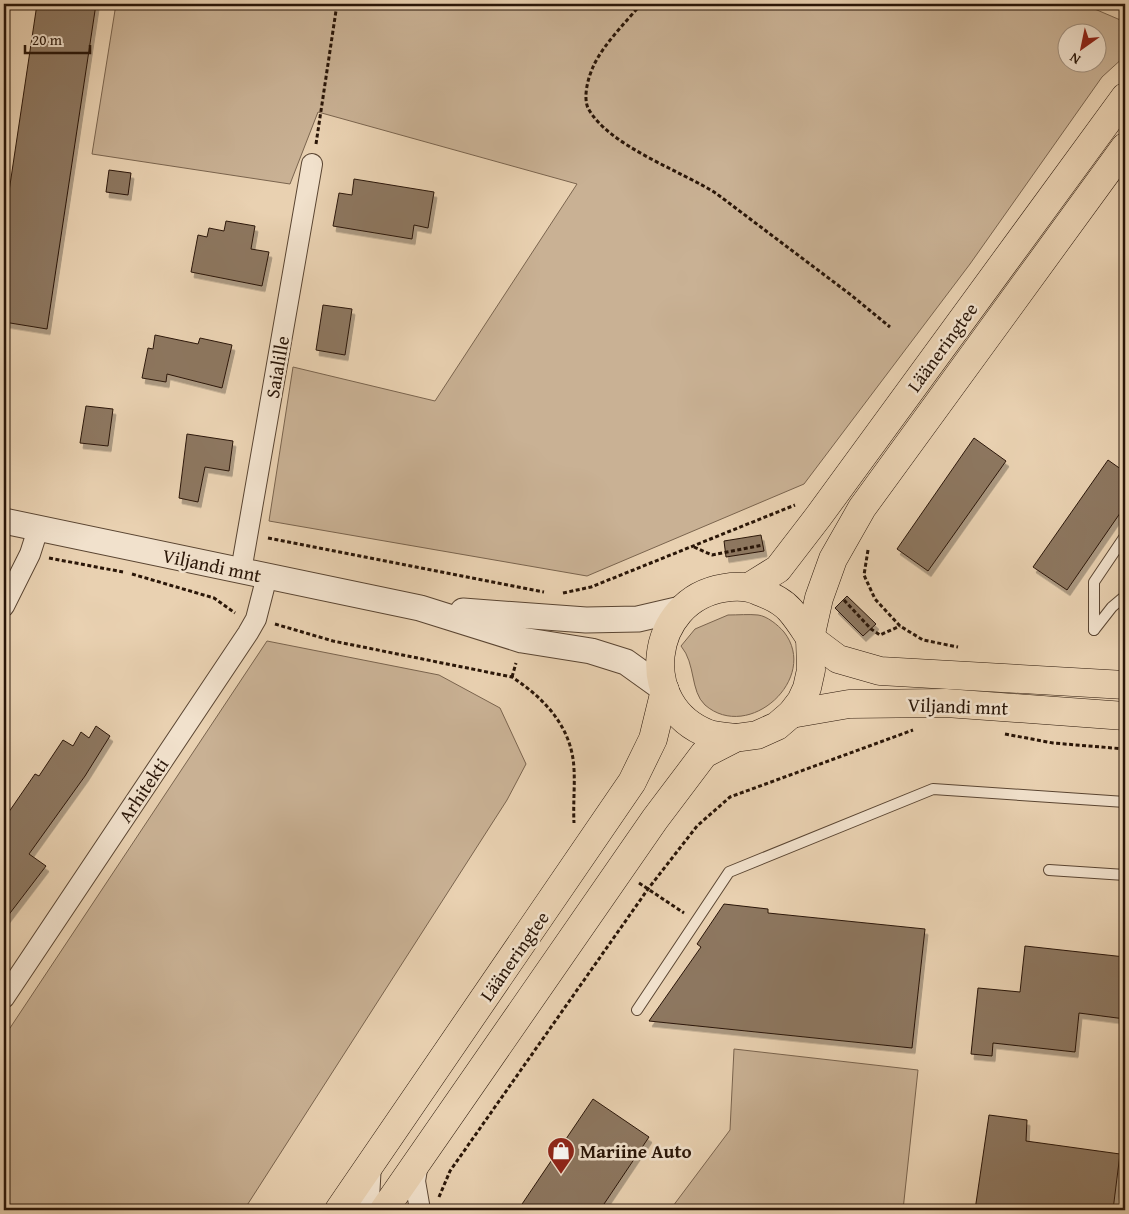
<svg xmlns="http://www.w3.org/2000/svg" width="1129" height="1214" viewBox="0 0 1129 1214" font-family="'Gentium Book Plus',serif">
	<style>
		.green { fill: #c9b194; stroke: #7a644e; fill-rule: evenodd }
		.building { fill: #8d7760; stroke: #2a1608; filter: url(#shadow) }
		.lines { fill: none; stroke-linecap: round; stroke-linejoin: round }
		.service-casing { stroke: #5a4532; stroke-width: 12 }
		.minor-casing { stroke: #5a4532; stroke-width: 22 }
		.tertiary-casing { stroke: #5a4532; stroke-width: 27 }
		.primary-casing { stroke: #2a1608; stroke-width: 29 }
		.trunk-casing { stroke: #2a1608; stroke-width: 29 }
		.path { stroke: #2a1608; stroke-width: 3; stroke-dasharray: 4 2.5; stroke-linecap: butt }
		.service { stroke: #f1e1cc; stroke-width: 10 }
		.minor { stroke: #f1e1cc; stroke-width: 20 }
		.tertiary { stroke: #f1e1cc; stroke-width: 25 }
		.primary { stroke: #e9d1b1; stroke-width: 28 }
		.trunk { stroke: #e9d1b1; stroke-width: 28 }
		.labels { text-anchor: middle; stroke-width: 5; stroke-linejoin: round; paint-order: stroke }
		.street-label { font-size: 19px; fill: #2a1608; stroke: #f1e1cc }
		.poi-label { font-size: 19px; font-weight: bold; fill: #2a1608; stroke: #f1e1cc; text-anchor: start }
	</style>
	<defs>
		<filter id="shadow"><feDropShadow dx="3" dy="5.5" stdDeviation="0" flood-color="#0004"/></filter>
	</defs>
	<rect width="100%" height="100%" fill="#e9d1b1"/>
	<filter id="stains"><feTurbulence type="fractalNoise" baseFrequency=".004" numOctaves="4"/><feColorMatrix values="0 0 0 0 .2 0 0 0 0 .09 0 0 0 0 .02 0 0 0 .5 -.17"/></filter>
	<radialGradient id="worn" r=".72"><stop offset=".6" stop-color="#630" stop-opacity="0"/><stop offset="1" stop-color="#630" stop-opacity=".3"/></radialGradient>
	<g class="green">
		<path d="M 116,4 L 1083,4 L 1125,22 L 1125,56 L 1102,77 L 970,264 L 804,484 L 587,576 L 269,521 L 293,367 L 435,401 L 577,184 L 318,112 L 290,184 L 92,154 ZM 1066,32 L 1096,32 L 1096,62 L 1066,62 Z"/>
		<path d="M 728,615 C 738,615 749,614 758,615 C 767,616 778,625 784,632 C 820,678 749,743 705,705 C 690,691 696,664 681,646 L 695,629 Z"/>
		<polygon points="267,641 439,675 500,708 526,764 507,800 244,1210 4,1210 4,1037"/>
		<polygon points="734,1049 918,1070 903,1210 670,1210 730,1130"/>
	</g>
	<g class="building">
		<polygon points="37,4 96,4 47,329 4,322 4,225"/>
		<polygon points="109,170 131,173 128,195 106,192"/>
		<polygon points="354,179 434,192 428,228 414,225 412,239 333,226 339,193 352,195"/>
		<polygon points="226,221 255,226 251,249 269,252 262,286 191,272 198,235 207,237 209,228 224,231"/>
		<polygon points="323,305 352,309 345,355 316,350"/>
		<polygon points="155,335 198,344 200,338 232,345 222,388 167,374 166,382 142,378 148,348 153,349"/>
		<polygon points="86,406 113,409 108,446 80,443"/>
		<polygon points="187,434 233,441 229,471 205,467 198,502 179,498"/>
		<polygon points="974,438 1006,461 928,571 897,549"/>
		<polygon points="1108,460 1125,472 1125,506 1067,590 1033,567"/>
		<polygon points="761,535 764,551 726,557 724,541"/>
		<polygon points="847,596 876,624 863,636 835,608"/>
		<polygon points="96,726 110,736 85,776 29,854 46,866 4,921 4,819 35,774 39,776 63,740 73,746 81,732 89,738"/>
		<polygon points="724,904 768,909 768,913 925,929 912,1048 649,1021 701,947 697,944"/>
		<polygon points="1025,946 1125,957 1125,1019 1079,1013 1075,1052 993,1043 992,1056 971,1054 978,988 1020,992"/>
		<polygon points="593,1099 649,1137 600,1210 518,1210"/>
		<polygon points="989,1115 1027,1120 1026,1141 1120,1154 1113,1210 1034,1210 1018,1208 1017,1210 975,1210"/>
	</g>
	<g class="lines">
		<defs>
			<g id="service">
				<polyline points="1094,630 1094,582 1125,536"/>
				<polyline points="1094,630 1112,607 1125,596"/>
				<polyline points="1049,870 1125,875"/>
				<polyline points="637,1010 729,872 933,789 1125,802"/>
			</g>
			<g id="minor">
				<polyline points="241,571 312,164"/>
				<polyline points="4,606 30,554 38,529"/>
				<polyline points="4,998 248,633 256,619 267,576"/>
				<polyline points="418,1163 415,1181 420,1210"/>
				<polyline points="371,1210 369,1199 371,1163"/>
			</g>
			<g id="tertiary">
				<polyline points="4,521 420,608 522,640 591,651 626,662 665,690"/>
				<polyline points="463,611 586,620 638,619 681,609"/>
			</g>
			<g id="primary">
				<polyline points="810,638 838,659 880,671 1125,685"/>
				<polyline points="791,714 849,704 946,703 1125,716"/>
			</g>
			<g id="trunk">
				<polyline points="749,587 778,569 818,517 1125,97"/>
				<path d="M 735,738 C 727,737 717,736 709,734 C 636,707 648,600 724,588 C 736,586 747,586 758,591 C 769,595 782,601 790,610 C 798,619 804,629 810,638"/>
				<polyline points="339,1210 632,782 653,739 665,690"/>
				<polyline points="384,1210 655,819 704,754 735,738 757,735 777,726 791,714 801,701 807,688 811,670 810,638 819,598 833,559 862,508 1125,147"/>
			</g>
		</defs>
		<use href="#service" class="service-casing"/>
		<use href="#minor" class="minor-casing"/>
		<use href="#tertiary" class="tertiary-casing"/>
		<use href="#primary" class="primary-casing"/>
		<use href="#trunk" class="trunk-casing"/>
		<g class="path">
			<path d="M 641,4 C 626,22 602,46 593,67 C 588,78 583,97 588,108 C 608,146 682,171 717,194 L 851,295 L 890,327"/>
			<polyline points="316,144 337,4"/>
			<polyline points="268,538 544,592"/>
			<polyline points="694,547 712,555 763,545"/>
			<polyline points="868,550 864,575 875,599 900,626 923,640 958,647"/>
			<polyline points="49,558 123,572"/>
			<polyline points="132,574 214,598 235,613"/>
			<polyline points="563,593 591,587 795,505"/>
			<polyline points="844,600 871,629 880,635 900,626"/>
			<path d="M 275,624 L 333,641 L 512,677 C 545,699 572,727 574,769 C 575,786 573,804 574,823"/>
			<polyline points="512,677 516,663"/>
			<polyline points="1005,734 1053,743 1125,749"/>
			<polyline points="639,883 684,913"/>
			<polyline points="439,1197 450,1171 648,889 697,826 730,797 913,730"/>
		</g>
		<use href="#service" class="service"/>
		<use href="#minor" class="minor"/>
		<use href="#tertiary" class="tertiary"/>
		<use href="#primary" class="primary"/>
		<use href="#trunk" class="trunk"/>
	</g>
	<defs>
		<symbol id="shop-pin" viewBox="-11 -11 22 30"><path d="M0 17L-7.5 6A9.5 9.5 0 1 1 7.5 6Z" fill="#8f2418" stroke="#f1e1cc"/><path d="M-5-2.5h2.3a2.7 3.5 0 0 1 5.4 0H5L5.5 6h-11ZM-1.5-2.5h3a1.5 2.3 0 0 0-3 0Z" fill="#fff"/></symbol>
	</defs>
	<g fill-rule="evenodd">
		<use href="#shop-pin" x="545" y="1135" width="32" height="43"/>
	</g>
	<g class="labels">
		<g class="street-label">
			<text transform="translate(942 347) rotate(-54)" y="7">Lääneringtee</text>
			<text transform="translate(277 367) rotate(-80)" y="7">Saialille</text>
			<text transform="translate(212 565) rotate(12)" y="7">Viljandi mnt</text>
			<text transform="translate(958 706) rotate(2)" y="7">Viljandi mnt</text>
			<text transform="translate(143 790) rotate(-56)" y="7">Arhitekti</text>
			<text transform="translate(514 956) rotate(-55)" y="7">Lääneringtee</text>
		</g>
		<g class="poi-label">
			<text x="580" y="1158">Mariine Auto</text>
		</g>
	</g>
	<rect width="1129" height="1214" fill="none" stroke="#e9d1b1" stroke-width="20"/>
	<rect x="5" y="5" width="1119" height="1204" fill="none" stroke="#2a1608" stroke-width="2.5"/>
	<rect x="10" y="10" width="1109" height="1194" fill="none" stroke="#2a1608"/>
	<g transform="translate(1082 48) rotate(213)"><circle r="24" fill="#f1e1cc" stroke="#a1907e"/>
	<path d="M0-4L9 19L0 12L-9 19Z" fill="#8f2418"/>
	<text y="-8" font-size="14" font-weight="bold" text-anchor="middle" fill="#2a1608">N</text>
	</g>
	<path d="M25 45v8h65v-8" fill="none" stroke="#2a1608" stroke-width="2.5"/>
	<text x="32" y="45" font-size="15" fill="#2a1608" stroke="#f1e1cc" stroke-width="4" paint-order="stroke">20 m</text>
	<rect width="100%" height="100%" filter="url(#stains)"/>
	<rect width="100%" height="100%" fill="url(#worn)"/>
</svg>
